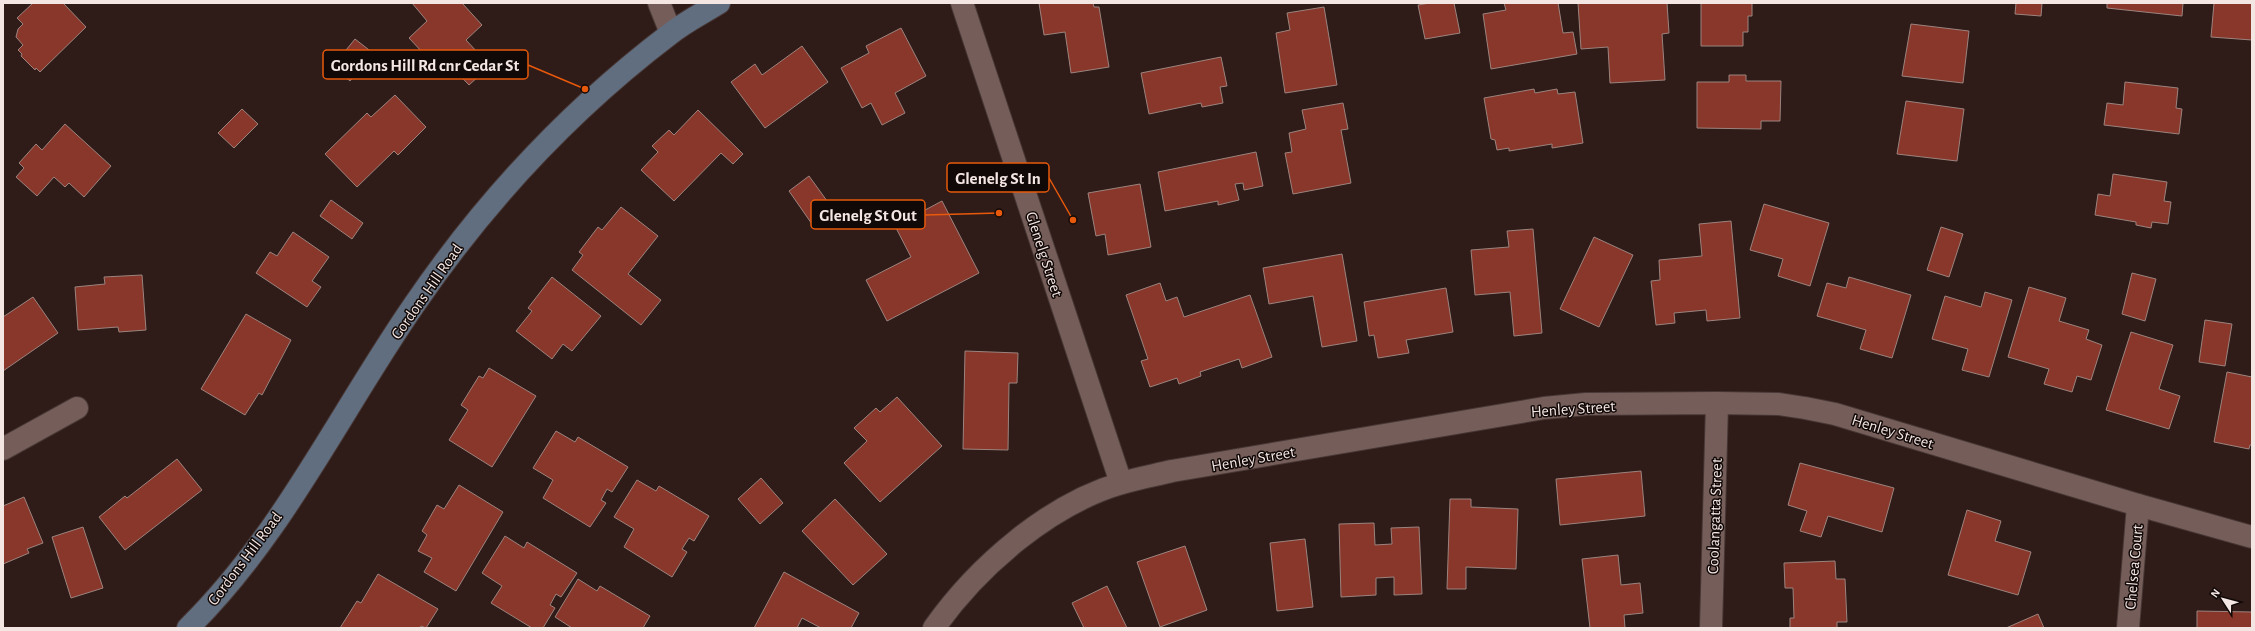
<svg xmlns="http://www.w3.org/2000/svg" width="2255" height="631" viewBox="0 0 2255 631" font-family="'Alegreya Sans',sans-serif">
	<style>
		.building { fill: #89372a; stroke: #9c837e }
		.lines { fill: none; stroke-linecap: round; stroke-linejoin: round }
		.street-casing { stroke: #473735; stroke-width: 24 }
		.secondary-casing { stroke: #473735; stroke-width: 24 }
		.street { stroke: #755e5a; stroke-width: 22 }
		.secondary { stroke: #616e80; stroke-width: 22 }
		.labels { text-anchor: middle; stroke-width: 3; stroke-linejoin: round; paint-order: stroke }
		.street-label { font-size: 16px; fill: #f4e6e3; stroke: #110907 }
		.leader { fill: none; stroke: #e8590c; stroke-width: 1.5 }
		.callout-dot { fill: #e8590c; stroke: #110907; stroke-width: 1.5 }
		.callout { fill: #110907; stroke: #e8590c; stroke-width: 1.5 }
		.callout-label { font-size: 17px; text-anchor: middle; font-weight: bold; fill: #f4e6e3 }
	</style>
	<rect width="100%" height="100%" fill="#2f1c18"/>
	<g class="building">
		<polygon points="33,3 63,3 86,27 40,72 36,68 35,70 21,56 22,54 18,50 23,45 16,37 18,29 23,24 17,18"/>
		<polygon points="412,3 462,3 482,25 466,40 490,66 469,85 446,61 438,69 409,38 427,21"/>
		<polygon points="1039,3 1093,3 1094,7 1099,7 1109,67 1071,73 1065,32 1044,35"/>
		<polygon points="1430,3 1454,3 1460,33 1425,39 1418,5"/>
		<polygon points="1504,3 1558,3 1563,33 1573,32 1577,54 1491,69 1483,14 1506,10"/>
		<polygon points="1578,3 1667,3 1669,33 1662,34 1665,80 1610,83 1608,47 1581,49"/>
		<polygon points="1701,3 1752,3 1752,16 1748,16 1748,32 1743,32 1743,46 1701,46"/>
		<polygon points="2016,3 2042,3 2041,16 2015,14"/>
		<polygon points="2107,3 2183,3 2182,16 2107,8"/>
		<polygon points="2214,3 2252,3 2252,40 2211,37"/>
		<polygon points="1324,7 1337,85 1285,93 1276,33 1290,30 1287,13"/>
		<polygon points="1911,24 1969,31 1963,83 1902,76"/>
		<polygon points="901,28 926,76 895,93 905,113 882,125 871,103 862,108 841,68 869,53 866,46"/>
		<polygon points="355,39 373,53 350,81 333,66"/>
		<polygon points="802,46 828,82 765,128 731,82 755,64 762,75"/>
		<polygon points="1221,57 1227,86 1220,87 1223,103 1202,107 1201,103 1149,114 1141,73"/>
		<polygon points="1729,75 1746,75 1746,81 1781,81 1780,121 1761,121 1761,129 1697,128 1697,82 1729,82"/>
		<polygon points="2125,82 2178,88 2176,108 2182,109 2179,134 2104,125 2107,103 2123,105"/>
		<polygon points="1534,89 1535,93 1557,89 1558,94 1575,92 1583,143 1552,148 1552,144 1509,151 1509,148 1497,150 1495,140 1491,139 1484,98"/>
		<polygon points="395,95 426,127 398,155 394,151 357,187 325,154 367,113 371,117"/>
		<polygon points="1906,101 1964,109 1957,161 1897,154"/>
		<polygon points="1343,103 1348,129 1341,130 1351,183 1293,194 1285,153 1292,152 1289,133 1306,129 1302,110"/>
		<polygon points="242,109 258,124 234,148 218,133"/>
		<polygon points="698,110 743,154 733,164 721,153 674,201 641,170 658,152 652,146 669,130 674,135"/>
		<polygon points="65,124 111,166 84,197 69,183 65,187 54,177 37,196 16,177 24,168 19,163 36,144 42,150"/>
		<polygon points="1256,152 1263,186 1244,190 1243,183 1235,184 1239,200 1218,205 1218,201 1165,211 1158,172"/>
		<polygon points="2113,174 2167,182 2164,201 2171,202 2168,224 2152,222 2151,228 2136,225 2136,222 2095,215 2098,194 2110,196"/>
		<polygon points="809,176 835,212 814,227 789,191"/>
		<polygon points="1140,184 1151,247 1108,255 1105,234 1096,236 1088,193"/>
		<polygon points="331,200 363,223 352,239 320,216"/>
		<polygon points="942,201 979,273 887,321 866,280 911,257 895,226"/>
		<polygon points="1764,204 1829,223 1810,286 1778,276 1783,259 1750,250"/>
		<polygon points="621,207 658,236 628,274 661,300 641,325 572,270 583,255 579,252 598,227 602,230"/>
		<polygon points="1731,221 1740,318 1707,321 1706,310 1674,313 1675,323 1656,325 1651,281 1660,280 1659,260 1702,256 1699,224"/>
		<polygon points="1941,227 1963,234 1949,277 1927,270"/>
		<polygon points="1533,229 1542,333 1514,336 1510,292 1475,295 1471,250 1509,247 1507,231"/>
		<polygon points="293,232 329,257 312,281 321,287 307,307 256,273 270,252 277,256"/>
		<polygon points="1594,237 1633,255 1599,327 1560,309"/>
		<polygon points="1342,254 1357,341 1322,347 1313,296 1269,304 1263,268"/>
		<polygon points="2132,273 2156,279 2145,321 2122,314"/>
		<polygon points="142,275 146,330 119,332 118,327 78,330 75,287 105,284 104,277"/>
		<polygon points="552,277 601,316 572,351 563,344 552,359 516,331 532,311 528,308"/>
		<polygon points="1849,277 1911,295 1892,358 1860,349 1866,330 1817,316 1827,283 1846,288"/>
		<polygon points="1160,283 1166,301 1177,297 1184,317 1250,295 1272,357 1242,368 1239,359 1200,372 1201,376 1179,384 1177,378 1150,387 1141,361 1148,359 1126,295"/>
		<polygon points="2029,287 2066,298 2059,321 2089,330 2086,339 2102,345 2091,380 2077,376 2072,392 2044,384 2049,369 2008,357"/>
		<polygon points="1446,288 1453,332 1406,340 1409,353 1378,358 1374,335 1369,336 1364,302"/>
		<polygon points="1985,292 2012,300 1989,377 1962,370 1968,349 1932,339 1945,296 1981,307"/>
		<polygon points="33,297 58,333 3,371 3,317"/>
		<polygon points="246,314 291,340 262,395 259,393 245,415 201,389"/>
		<polygon points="2205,320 2232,324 2225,366 2199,362"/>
		<polygon points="2131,332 2173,345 2159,389 2180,396 2169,429 2106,410"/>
		<polygon points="965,351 1018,353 1017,383 1009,383 1008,450 963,449"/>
		<polygon points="489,368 536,396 492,467 449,440 468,410 461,405 479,376 483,378"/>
		<polygon points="2227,372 2252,377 2252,445 2250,445 2249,449 2214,442"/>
		<polygon points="897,397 942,446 880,502 844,463 867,441 854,428 876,408 880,412"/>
		<polygon points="556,431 575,442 578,437 628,467 612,492 607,489 601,500 606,503 590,527 543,498 553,480 533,468"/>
		<polygon points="177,459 202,490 125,550 99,517 125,496 127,498"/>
		<polygon points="1800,463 1894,488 1882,532 1828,516 1821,537 1800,531 1807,511 1788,505"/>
		<polygon points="1641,471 1645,516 1560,525 1556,479"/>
		<polygon points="761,478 783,503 760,524 738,499"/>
		<polygon points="637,480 656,491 659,486 709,516 694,541 689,538 682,549 687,552 672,577 624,547 634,529 614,517"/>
		<polygon points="459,485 503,512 456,591 424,572 432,558 418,551 427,535 422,531 437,505 444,509"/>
		<polygon points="24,497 43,543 27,549 29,553 3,564 3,506"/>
		<polygon points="835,499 887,554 853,585 802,531"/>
		<polygon points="1450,499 1471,499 1471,507 1518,509 1516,569 1466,567 1466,589 1447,589"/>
		<polygon points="1967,510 2001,521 1995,541 2031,552 2018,595 1948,575"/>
		<polygon points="1374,523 1375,545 1392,544 1391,528 1419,527 1422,594 1394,595 1394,577 1376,578 1376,595 1341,597 1339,524"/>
		<polygon points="83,527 103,588 71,598 52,537"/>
		<polygon points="505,536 524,548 527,542 577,573 561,597 556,594 550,605 555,608 543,628 532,628 491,603 502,586 482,573"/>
		<polygon points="1305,539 1313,607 1277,611 1270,543"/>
		<polygon points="1185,546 1207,610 1160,627 1137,562"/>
		<polygon points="1618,555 1621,585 1640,583 1643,613 1624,615 1625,628 1590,628 1582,559"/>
		<polygon points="1835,561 1836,579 1845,579 1847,622 1837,622 1837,628 1790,628 1790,618 1794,618 1793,588 1785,588 1784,563"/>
		<polygon points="784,572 859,613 851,628 821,628 802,618 797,628 754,628"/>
		<polygon points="378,574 438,609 426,628 421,626 420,628 340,628 357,601 361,603"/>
		<polygon points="578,579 597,591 600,586 650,616 643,628 572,628 555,617"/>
		<polygon points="1107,586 1127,628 1084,628 1072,603"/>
		<polygon points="2197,611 2252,612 2252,628 2197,628"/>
		<polygon points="2038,614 2044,628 2006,628"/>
	</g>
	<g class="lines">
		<defs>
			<g id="street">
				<polyline points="659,3 671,33"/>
				<polyline points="962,3 1121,483"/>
				<polyline points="3,449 77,408"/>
				<path d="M 934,628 C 977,567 1049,504 1122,483 C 1138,478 1156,475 1172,471 L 1544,408 L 1586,404 L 1717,403 L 1779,404 L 1805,408 L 1835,414 L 2138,505 L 2252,537"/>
				<polyline points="1711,628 1717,403"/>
				<polyline points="2128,628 2138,505"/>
			</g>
			<path id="secondary" d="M 188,628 C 282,536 340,412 414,305 C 485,201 570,110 670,34 C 685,22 703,13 719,3"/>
		</defs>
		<use href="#street" class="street-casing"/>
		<use href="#secondary" class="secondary-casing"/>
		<use href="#street" class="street"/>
		<use href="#secondary" class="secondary"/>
	</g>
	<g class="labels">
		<g class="street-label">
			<text transform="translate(1045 254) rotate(72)" y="6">Glenelg Street</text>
			<text transform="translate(426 291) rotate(-55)" y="6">Gordons Hill Road</text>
			<text transform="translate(1573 408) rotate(-4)" y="6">Henley Street</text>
			<text transform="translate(1893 431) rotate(17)" y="6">Henley Street</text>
			<text transform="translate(1253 458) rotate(-10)" y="6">Henley Street</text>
			<text transform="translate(1714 516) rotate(-88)" y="6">Coolangatta Street</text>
			<text transform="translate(244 558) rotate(-53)" y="6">Gordons Hill Road</text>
			<text transform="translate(2133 567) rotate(-85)" y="6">Chelsea Court</text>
		</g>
	</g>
	<path class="leader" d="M585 89L528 65M1073 220L1049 178M999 213L925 215"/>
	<g class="callout-dot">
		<circle cx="585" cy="89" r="4"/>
		<circle cx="1073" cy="220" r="4"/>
		<circle cx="999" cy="213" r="4"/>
	</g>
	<g class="callout">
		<rect x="323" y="50" width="205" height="29" rx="4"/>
		<rect x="947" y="163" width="102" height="29" rx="4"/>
		<rect x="811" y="200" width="114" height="29" rx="4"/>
	</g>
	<g class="callout-label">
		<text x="425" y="71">Gordons Hill Rd cnr Cedar St</text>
		<text x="998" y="184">Glenelg St In</text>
		<text x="868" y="221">Glenelg St Out</text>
	</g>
	<rect width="2255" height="631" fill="none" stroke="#f4e6e3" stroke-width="8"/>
	<g transform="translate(2223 599) rotate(306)" stroke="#110907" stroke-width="3" paint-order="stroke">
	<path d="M0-3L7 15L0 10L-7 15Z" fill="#f4e6e3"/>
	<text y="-6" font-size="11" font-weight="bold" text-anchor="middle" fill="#f4e6e3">N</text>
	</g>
</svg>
